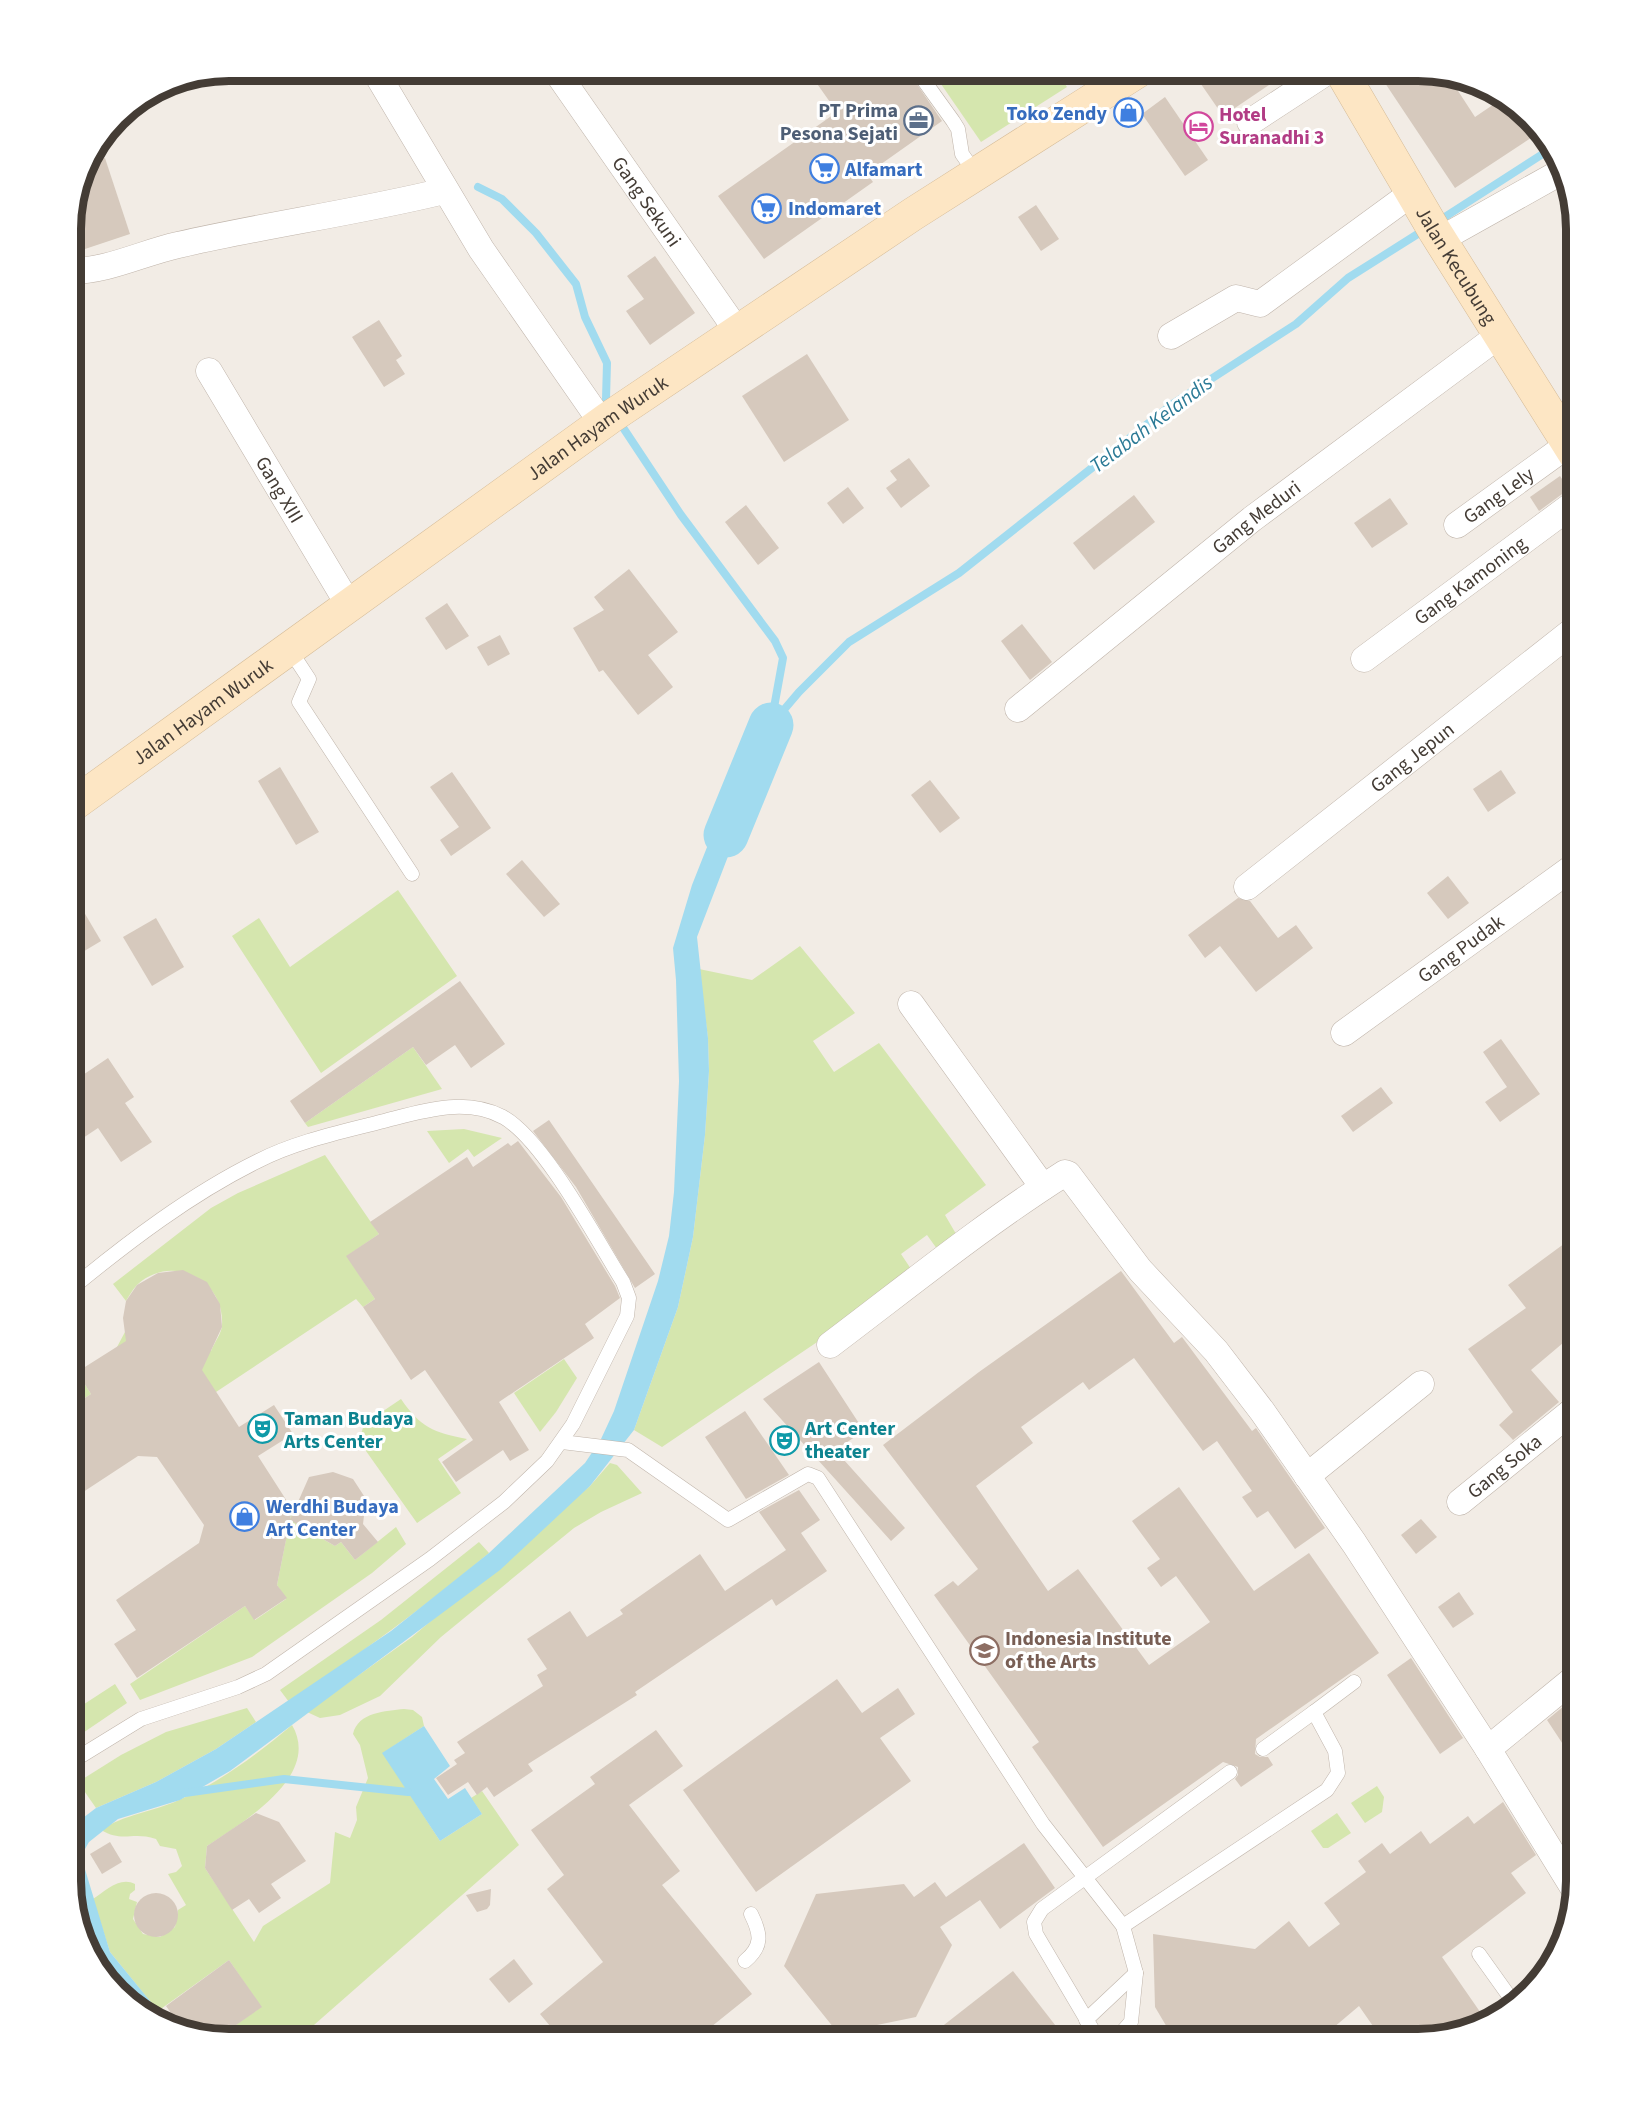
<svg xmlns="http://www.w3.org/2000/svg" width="1647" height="2110" viewBox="0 0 1647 2110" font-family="'Source Sans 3',sans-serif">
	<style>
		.green { fill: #d5e6ae }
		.water { fill: #a1dbef }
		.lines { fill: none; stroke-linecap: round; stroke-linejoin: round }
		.stream { stroke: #a1dbef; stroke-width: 8 }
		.river { stroke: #a1dbef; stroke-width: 45 }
		.building { fill: #d6c9bd }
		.lane-casing { stroke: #c0b5ab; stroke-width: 15 }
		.street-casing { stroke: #c0b5ab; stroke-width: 27 }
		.secondary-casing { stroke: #d5bb97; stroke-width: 34 }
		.lane { stroke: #fff; stroke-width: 14 }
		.street { stroke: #fff; stroke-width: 26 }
		.secondary { stroke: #fde6c4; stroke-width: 33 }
		.labels { text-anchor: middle; stroke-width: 6; stroke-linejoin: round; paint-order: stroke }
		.service-label { font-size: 20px; font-weight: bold; fill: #4e5e75; stroke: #fff; text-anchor: end }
		.shop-label { font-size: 20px; font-weight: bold; fill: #366cbe; stroke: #fff; text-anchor: start }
		.hotel-label { font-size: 20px; font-weight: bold; fill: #b23c85; stroke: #fff; text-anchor: start }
		.street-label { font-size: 20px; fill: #443c35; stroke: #fff }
		.culture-label { font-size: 20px; font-weight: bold; fill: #0d838f; stroke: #fff; text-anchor: start }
		.education-label { font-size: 20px; font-weight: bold; fill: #785e54; stroke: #fff; text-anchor: start }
		.water-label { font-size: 21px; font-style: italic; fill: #2b7a96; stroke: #fff }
		.rim { fill: none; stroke: #443c35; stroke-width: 8 }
	</style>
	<rect width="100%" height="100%" fill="#f2ece5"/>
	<g class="green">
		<polygon points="932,71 1056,71 1067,87 981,142"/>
		<polygon points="398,890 457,976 321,1073 232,936 259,918 290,967"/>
		<polygon points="800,946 855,1013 813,1041 834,1072 879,1043 986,1185 945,1215 959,1239 940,1253 927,1235 901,1254 913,1272 835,1330 662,1447 634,1430 678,1307 693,1237 705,1135 709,1071 708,1038 699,969 752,980"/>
		<polygon points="413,1047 442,1089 308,1127 305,1123"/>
		<polygon points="464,1129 502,1138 474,1157 468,1149 449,1163 427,1131"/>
		<path d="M 325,1155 L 379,1234 L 347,1256 L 375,1299 L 363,1307 L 356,1299 L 216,1392 L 131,1368 L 117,1347 L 125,1332 L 211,1351 C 214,1343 222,1333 222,1325 C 225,1279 171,1253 137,1285 C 133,1289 129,1296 126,1301 L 113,1284 L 211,1208 L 238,1193 Z"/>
		<polygon points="564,1359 577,1378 556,1412 540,1432 514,1393"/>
		<polygon points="71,1362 91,1394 71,1407"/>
		<path d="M 401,1399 C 421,1428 433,1432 467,1439 L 438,1459 L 461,1493 L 417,1523 L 366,1451 L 360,1438 L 364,1424 Z"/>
		<polygon points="610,1463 617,1465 642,1493 601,1512 574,1528 441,1637 380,1696 340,1715 320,1718 307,1712 412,1637 590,1486"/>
		<polygon points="292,1509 307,1530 335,1546 341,1542 355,1560 396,1527 406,1544 372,1573 252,1657 140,1700 130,1684 245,1606 255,1620 286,1599 277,1585"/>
		<path d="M 479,1542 L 489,1553 C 425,1607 358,1655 289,1702 L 280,1690 L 381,1620 Z"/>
		<polygon points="115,1684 127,1703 71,1741 71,1710 72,1712"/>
		<polygon points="247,1708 256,1722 216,1749 156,1782 96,1808 78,1782 121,1755 166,1732"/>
		<path d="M 404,1709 L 413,1710 L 422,1717 L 424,1726 L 383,1753 L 440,1841 L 482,1814 L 471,1798 L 482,1791 L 519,1845 L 298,2039 L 229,2039 L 219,2037 L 261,2007 L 229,1960 L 158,2011 L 110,1952 L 93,1899 C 105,1891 120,1876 135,1884 L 135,1890 L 130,1894 L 129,1899 L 137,1902 L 133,1919 L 143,1934 L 160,1937 L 175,1927 L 178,1910 L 186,1905 L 168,1874 L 176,1872 L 182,1866 L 176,1849 L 160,1846 L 156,1839 C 132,1831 123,1843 101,1830 C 125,1814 153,1812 179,1800 C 219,1783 259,1753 292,1725 C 322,1776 243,1822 207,1846 L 205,1868 L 254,1942 L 263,1926 L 330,1883 L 335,1832 L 350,1838 L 357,1820 L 356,1807 L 368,1778 L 360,1745 L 353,1734 C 358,1712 386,1711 404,1709 Z"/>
		<polygon points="1377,1786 1384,1797 1382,1812 1365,1823 1351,1803"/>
		<polygon points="72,1794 85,1815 71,1827 71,1795"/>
		<polygon points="1337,1813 1351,1833 1328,1848 1323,1848 1311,1831"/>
	</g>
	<g class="water">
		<path d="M 736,774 L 757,781 L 697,937 L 708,1038 L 709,1071 L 705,1135 L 693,1237 L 678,1307 L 634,1430 L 590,1486 L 500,1570 L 230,1771 L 180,1800 L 118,1819 L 89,1842 L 81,1856 L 110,1952 L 168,2023 C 114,2009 81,1932 71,1882 C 68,1865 71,1844 71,1827 L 96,1808 L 156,1782 L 216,1749 L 391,1631 L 489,1553 L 585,1463 L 601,1439 L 614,1411 L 658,1281 L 669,1236 L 674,1192 L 679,1081 L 676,980 L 673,948 L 692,885 Z"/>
		<polygon points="424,1726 450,1766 434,1779 448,1799 465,1788 482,1814 440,1841 382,1753"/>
	</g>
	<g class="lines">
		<g class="stream">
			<polyline points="478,187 502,199 536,233 576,284 585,317 607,363 606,399 611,407"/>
			<polyline points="1564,191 1569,203"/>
			<polyline points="1437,222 1552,148"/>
			<polyline points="618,420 681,515 775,641 783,658 771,724"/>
			<polyline points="771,725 799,692 849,642 959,573 1174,403 1296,324 1348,278 1424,230"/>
			<polyline points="185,1793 284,1779 408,1792"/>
		</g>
		<polyline class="river" points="726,835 771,725"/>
	</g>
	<g class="building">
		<polygon points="808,71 908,71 942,121 867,174 873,182 764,259 718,196 837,112"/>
		<polygon points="1192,71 1290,71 1223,116"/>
		<polygon points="1377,71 1428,71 1449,77 1475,117 1503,98 1540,132 1455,188"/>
		<polygon points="1165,97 1208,160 1185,176 1142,114"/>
		<polygon points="105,158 130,234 79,251 71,219 86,164"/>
		<polygon points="1036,205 1059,239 1041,251 1018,217"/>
		<polygon points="655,256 695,313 650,345 626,311 644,299 627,276"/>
		<polygon points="379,320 402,356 396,360 405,374 384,387 352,337"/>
		<polygon points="807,354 849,420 784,462 742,396"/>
		<polygon points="909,458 930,486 901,508 886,488 897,480 890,471"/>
		<polygon points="1560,476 1569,489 1539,511 1530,497"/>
		<polygon points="848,487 864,508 843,524 827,503"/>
		<polygon points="1134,495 1155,522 1094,570 1073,543"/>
		<polygon points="1390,498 1408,524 1372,548 1354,523"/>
		<polygon points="746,505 779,548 758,565 725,522"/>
		<polygon points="629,569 678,632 648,655 673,687 638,715 603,670 599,672 573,628 604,610 594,597"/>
		<polygon points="447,603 469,636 446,650 425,618"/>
		<polygon points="1022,624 1052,662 1030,680 1001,641"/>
		<polygon points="500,635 510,654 488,666 477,647"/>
		<polygon points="280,767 319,832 296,845 258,781"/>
		<polygon points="1501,770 1516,793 1488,812 1473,789"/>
		<polygon points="452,772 491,828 451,856 440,840 459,827 430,787"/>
		<polygon points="930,780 960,818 940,833 911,795"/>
		<polygon points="522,860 560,904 544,917 506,874"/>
		<polygon points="1448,876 1469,903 1448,919 1427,893"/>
		<polygon points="71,890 101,941 81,953 71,935"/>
		<polygon points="1238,898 1250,901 1278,938 1296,925 1313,948 1256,992 1220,946 1205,958 1188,935"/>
		<polygon points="156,918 184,967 152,986 123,937"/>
		<polygon points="460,981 505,1044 471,1068 455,1045 426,1065 413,1047 305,1123 290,1101"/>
		<polygon points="1501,1039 1540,1094 1500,1122 1485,1102 1507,1087 1483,1052"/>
		<polygon points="108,1058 134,1097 125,1103 152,1142 121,1162 98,1128 71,1146 71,1083"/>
		<polygon points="1381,1087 1393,1103 1353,1132 1341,1116"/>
		<polygon points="549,1120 655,1274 635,1288 576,1187 533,1131"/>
		<polygon points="518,1141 561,1197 615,1286 620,1298 585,1324 594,1338 499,1402 529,1450 510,1461 503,1450 456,1482 442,1462 473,1440 425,1370 411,1380 363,1307 375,1299 346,1256 379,1234 370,1222 467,1157 473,1167 508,1143 511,1146"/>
		<polygon points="1576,1235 1576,1332 1531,1370 1559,1402 1513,1440 1499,1425 1513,1412 1468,1349 1526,1308 1508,1285"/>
		<polygon points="183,1270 207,1282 220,1304 222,1327 202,1370 239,1427 274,1405 293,1434 258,1456 292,1509 290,1520 309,1477 333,1472 353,1479 366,1499 363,1524 378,1542 355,1560 341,1542 335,1546 290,1520 277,1585 287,1598 254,1620 245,1606 137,1678 114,1644 136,1630 116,1600 199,1543 204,1525 157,1457 138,1456 71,1500 71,1407 91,1394 77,1372 126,1341 123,1318 126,1301 137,1285 158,1273"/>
		<polygon points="1121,1271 1174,1343 1182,1337 1252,1431 1256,1428 1325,1528 1295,1549 1268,1511 1257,1518 1242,1497 1252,1491 1217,1441 1203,1451 1134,1358 1089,1390 1083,1382 1021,1427 1033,1443 976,1486 1048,1591 1078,1569 1149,1665 1210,1622 1176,1576 1161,1587 1147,1568 1160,1559 1132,1521 1179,1487 1254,1591 1309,1553 1379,1653 1256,1739 1255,1754 1260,1757 1268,1757 1273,1765 1241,1787 1235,1779 1238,1775 1238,1767 1223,1762 1103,1847 1032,1747 1039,1742 934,1595 953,1581 958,1586 978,1569 883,1445 979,1372"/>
		<polygon points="819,1362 864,1431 835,1450 905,1528 891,1541 763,1399"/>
		<polygon points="745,1411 789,1475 746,1499 705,1437"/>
		<polygon points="799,1490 820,1520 801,1533 827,1571 776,1606 772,1599 635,1692 637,1695 528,1764 533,1771 494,1797 487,1787 477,1795 468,1782 448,1795 436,1778 457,1764 454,1760 465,1753 457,1742 543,1686 537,1675 547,1669 527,1639 570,1611 587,1637 623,1614 620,1610 700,1554 725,1591 786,1550 759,1512"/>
		<polygon points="1421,1519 1437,1537 1416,1554 1401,1535"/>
		<polygon points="1459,1592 1474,1614 1453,1628 1438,1607"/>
		<polygon points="1411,1658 1463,1738 1440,1754 1387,1675"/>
		<polygon points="837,1679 862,1713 898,1688 915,1714 880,1738 911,1781 756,1892 683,1790"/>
		<polygon points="1576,1696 1576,1764 1547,1720"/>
		<polygon points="656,1730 683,1766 629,1805 680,1871 662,1885 752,1994 696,2039 561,2039 540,2014 603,1962 547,1889 564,1875 531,1830 595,1784 590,1777"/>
		<polygon points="1503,1802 1536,1855 1511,1873 1526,1893 1442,1957 1485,2019 1418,2039 1382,2039 1359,2006 1320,2039 1174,2039 1155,2007 1153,1934 1255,1949 1289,1921 1309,1947 1340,1924 1324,1903 1366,1872 1358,1861 1382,1843 1390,1854 1421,1831 1430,1844 1468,1816 1474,1824"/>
		<polygon points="256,1813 279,1822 306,1861 271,1884 281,1898 259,1913 249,1899 232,1910 205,1868 207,1846"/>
		<polygon points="110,1842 122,1862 102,1874 90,1854"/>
		<polygon points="1024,1843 1055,1888 1000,1929 980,1900 940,1927 952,1945 916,2017 838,2033 784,1966 816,1894 904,1884 914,1897 935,1882 946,1897"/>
		<polygon points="491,1889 490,1905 487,1909 477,1912 466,1895"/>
		<circle cx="156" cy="1915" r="22"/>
		<polygon points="514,1959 533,1984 509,2003 489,1979"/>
		<polygon points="229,1960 262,2007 219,2037 208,2034 200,2022 190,2029 181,2027 166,2006"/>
		<polygon points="1013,1971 1059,2030 1047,2039 926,2039"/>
	</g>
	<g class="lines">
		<defs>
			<g id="lane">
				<polyline points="917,71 953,121 958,129 962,154 976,174"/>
				<polyline points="290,650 309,679 299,702 412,874"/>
				<polyline points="562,1442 628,1450 728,1520 808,1474 818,1478 1043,1824 1123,1926 1136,1973 1131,2022 1116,2039"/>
				<polyline points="1263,1749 1314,1712"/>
				<path d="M 71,1762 L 141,1719 L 238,1687 L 266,1674 L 430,1559 L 504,1502 L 547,1461 L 573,1424 L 627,1316 L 629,1298 L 623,1282 C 596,1239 544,1140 503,1117 C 465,1097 423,1111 384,1121 C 342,1132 297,1141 258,1161 C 191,1194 128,1242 71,1289"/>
				<polyline points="1123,1926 1327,1790 1338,1773 1335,1751 1314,1712 1354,1682"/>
				<polyline points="1479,1954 1514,2003"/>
				<path d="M 745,1961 C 763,1946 761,1934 751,1914"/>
				<polyline points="1086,2020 1136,1973"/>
				<polyline points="1098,2039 1036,1934 1034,1922 1042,1909 1230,1772"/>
			</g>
			<g id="street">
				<polyline points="375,71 481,249 602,423"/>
				<path id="s1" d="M 556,71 L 738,332"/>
				<polyline points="1250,122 1328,71"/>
				<polyline points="1441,239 1559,173"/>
				<path d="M 71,271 C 108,271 142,253 178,245 C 265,225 353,213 440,192"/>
				<polyline points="1171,336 1236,298 1260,304 1412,193"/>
				<path id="s2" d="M 209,371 L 350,607"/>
				<path id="s3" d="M 1457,525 L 1569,444"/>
				<path id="s4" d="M 1364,659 L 1576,502"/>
				<path id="s5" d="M 1018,709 L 1252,519 L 1501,334"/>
				<path id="s6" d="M 1247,887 L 1576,628"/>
				<polyline points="911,1004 1043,1187"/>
				<path id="s7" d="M 1344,1033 L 1576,865"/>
				<path d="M 830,1345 C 907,1287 983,1225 1065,1173 L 1068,1174 L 1140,1270 L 1216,1351 L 1262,1411 L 1354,1543 L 1488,1749 L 1574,1889"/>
				<polyline points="1307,1476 1421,1384"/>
				<path id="s8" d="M 1460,1502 L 1576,1408"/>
				<polyline points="1488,1749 1576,1677"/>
			</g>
			<g id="secondary">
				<path id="s9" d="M 1341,71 L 1434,230 L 1576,456"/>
				<path id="s10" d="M 71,806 L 609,418 L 913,214 L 1138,71"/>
			</g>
		</defs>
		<use href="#lane" class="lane-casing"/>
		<use href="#street" class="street-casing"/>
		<use href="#secondary" class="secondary-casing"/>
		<use href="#lane" class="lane"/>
		<use href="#street" class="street"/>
		<use href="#secondary" class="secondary"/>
	</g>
	<defs>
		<symbol id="shop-ring" viewBox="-11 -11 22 22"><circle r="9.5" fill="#fff" stroke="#3f7fe0" stroke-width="1.5"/><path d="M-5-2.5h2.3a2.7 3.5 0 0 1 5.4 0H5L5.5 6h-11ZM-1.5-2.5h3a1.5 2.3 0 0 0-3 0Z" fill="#3f7fe0"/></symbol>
		<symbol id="office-ring" viewBox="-11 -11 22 22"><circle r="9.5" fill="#fff" stroke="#5c6f8a" stroke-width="1.5"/><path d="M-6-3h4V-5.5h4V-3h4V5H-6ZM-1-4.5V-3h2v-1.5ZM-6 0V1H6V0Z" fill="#5c6f8a"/></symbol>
		<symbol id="hotel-ring" viewBox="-11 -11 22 22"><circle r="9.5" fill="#fff" stroke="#d1479c" stroke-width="1.5"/><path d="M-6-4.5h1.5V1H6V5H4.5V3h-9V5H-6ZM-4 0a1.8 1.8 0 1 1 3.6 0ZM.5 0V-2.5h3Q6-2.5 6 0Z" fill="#d1479c"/></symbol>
		<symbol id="supermarket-ring" viewBox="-11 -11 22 22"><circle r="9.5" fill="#fff" stroke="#3f7fe0" stroke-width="1.5"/><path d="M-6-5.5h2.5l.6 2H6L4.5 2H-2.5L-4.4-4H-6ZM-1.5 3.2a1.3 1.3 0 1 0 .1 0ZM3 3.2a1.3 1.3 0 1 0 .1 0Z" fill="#3f7fe0"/></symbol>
		<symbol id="theatre-ring" viewBox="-11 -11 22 22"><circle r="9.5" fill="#fff" stroke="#0f9aa8" stroke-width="1.5"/><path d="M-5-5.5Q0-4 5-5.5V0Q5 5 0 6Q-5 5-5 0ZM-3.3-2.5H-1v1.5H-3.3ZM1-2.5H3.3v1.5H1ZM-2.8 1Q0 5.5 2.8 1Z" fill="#0f9aa8"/></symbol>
		<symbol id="university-ring" viewBox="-11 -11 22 22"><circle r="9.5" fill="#fff" stroke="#8d6e63" stroke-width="1.5"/><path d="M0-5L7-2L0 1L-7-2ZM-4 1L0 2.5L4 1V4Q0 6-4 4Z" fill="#8d6e63"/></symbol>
	</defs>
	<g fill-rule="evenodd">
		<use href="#shop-ring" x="1112" y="96" width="33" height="33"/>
		<use href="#office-ring" x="902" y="104" width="33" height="33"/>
		<use href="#hotel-ring" x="1182" y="110" width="33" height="33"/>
		<use href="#supermarket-ring" x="808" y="152" width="33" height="33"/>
		<use href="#supermarket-ring" x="750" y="192" width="33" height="33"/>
		<use href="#theatre-ring" x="246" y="1412" width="33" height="33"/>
		<use href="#theatre-ring" x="768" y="1424" width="33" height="33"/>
		<use href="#shop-ring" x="228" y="1500" width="33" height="33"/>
		<use href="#university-ring" x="968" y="1634" width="33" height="33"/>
	</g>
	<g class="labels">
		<g class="service-label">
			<text x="898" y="117">PT Prima<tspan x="898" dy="23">Pesona Sejati</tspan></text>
		</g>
		<g class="shop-label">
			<text x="1107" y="120" text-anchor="end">Toko Zendy</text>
			<text x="845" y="176">Alfamart</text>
			<text x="788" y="215">Indomaret</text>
			<text x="266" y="1513">Werdhi Budaya<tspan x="266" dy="23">Art Center</tspan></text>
		</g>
		<g class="hotel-label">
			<text x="1219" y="121">Hotel<tspan x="1219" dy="23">Suranadhi 3</tspan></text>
		</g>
		<g class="street-label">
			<text dy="7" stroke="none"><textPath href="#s1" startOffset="159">Gang Sekuni</textPath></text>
			<text dy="7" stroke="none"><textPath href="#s9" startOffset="226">Jalan Kecubung</textPath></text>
			<text dy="7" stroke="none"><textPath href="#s10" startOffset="648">Jalan Hayam Wuruk</textPath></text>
			<text dy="7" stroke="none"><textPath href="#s2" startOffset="138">Gang XIII</textPath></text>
			<text dy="7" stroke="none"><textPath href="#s3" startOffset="51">Gang Lely</textPath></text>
			<text dy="7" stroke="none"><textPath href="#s5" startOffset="306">Gang Meduri</textPath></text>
			<text dy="7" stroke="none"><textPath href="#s4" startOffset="132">Gang Kamoning</textPath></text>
			<text dy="7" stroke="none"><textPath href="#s10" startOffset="162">Jalan Hayam Wuruk</textPath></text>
			<text dy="7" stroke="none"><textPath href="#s6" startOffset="210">Gang Jepun</textPath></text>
			<text dy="7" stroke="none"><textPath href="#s7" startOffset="144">Gang Pudak</textPath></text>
			<text dy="7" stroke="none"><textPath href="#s8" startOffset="57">Gang Soka</textPath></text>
		</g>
		<g class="culture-label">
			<text x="284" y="1425">Taman Budaya<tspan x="284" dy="23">Arts Center</tspan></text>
			<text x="805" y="1435">Art Center<tspan x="805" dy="23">theater</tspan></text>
		</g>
		<g class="education-label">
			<text x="1005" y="1645">Indonesia Institute<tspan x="1005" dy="23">of the Arts</tspan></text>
		</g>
		<g class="water-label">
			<text transform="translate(1151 424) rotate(-37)" y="7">Telabah Kelandis</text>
		</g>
	</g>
	<path d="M0 0H1647V2110H0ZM229 81H1418A148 148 0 0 1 1566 229V1881A148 148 0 0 1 1418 2029H229A148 148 0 0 1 81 1881V229A148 148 0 0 1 229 81Z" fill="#fff" fill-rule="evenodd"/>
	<path class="rim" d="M229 81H1418A148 148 0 0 1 1566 229V1881A148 148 0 0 1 1418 2029H229A148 148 0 0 1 81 1881V229A148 148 0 0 1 229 81Z"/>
</svg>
